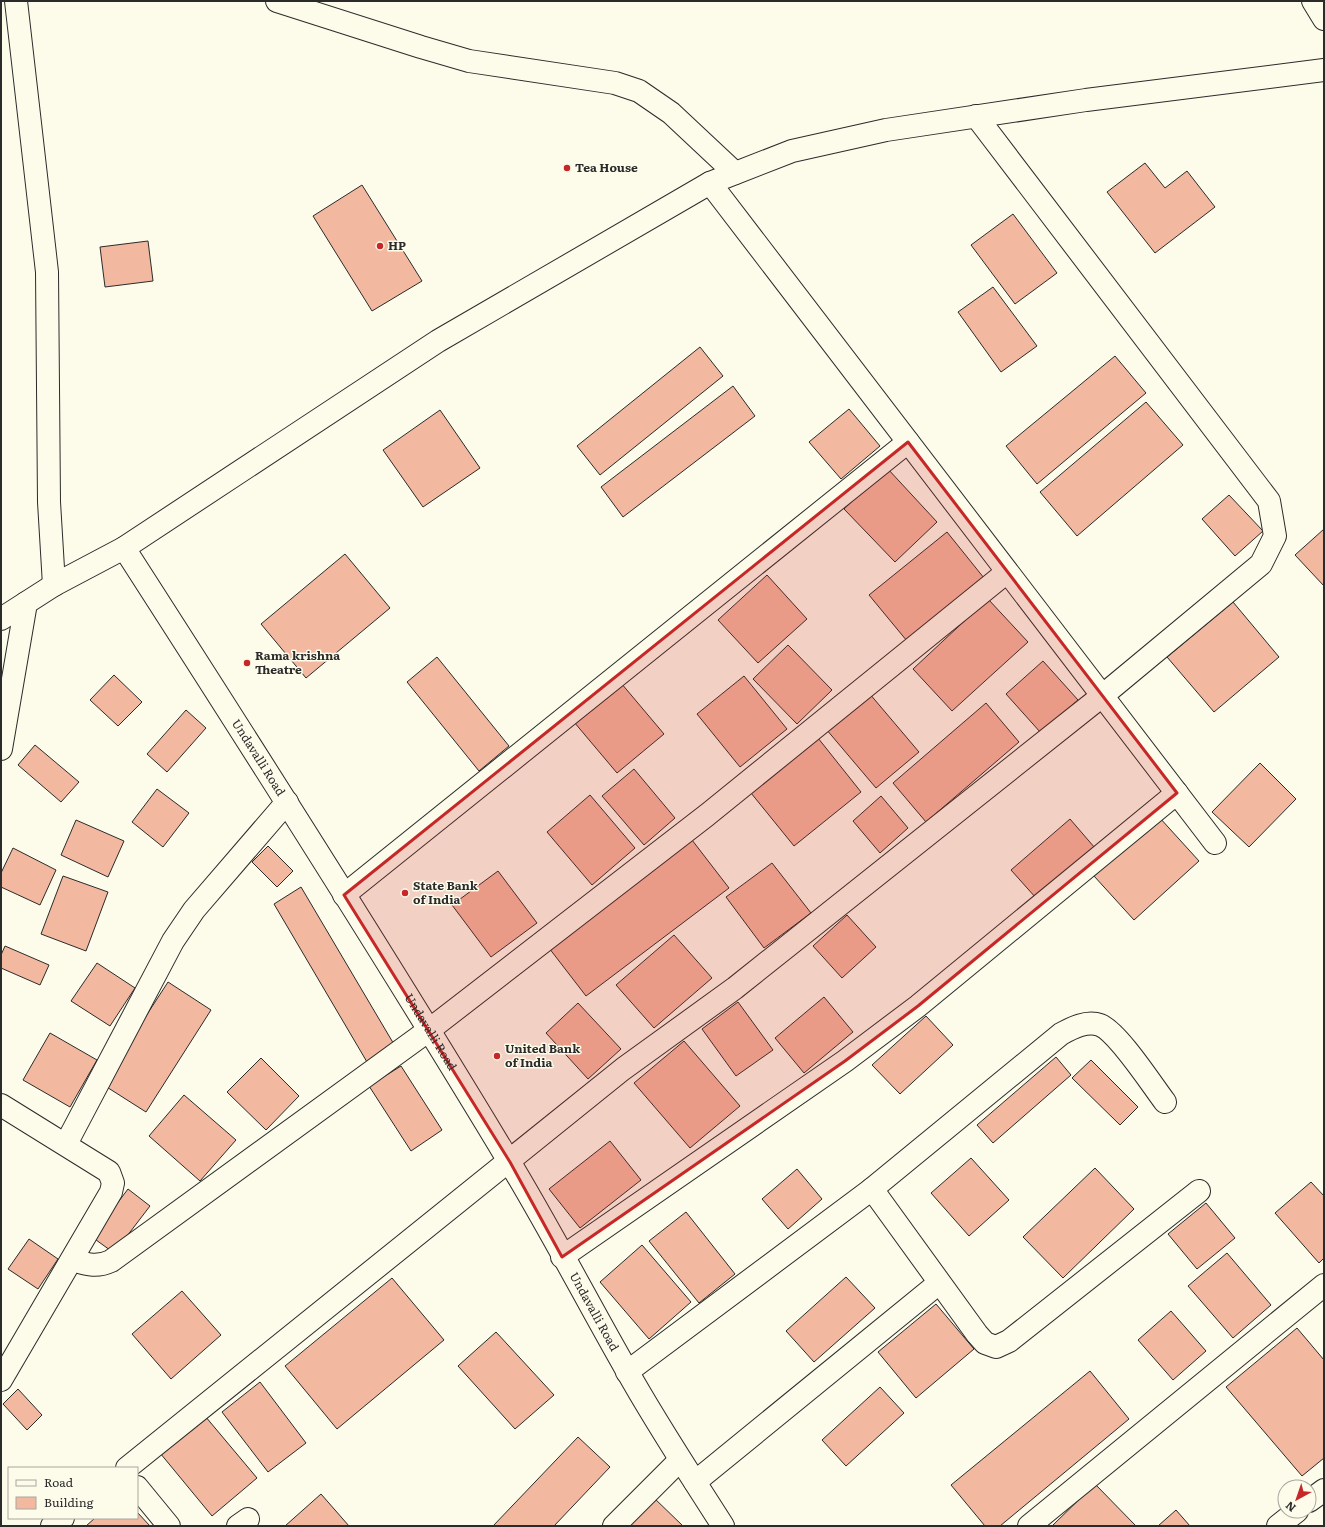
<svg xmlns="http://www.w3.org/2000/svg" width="1325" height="1527" viewBox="0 0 1325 1527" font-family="Literata,serif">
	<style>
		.building { fill: #f2b8a0; stroke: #2b2b2b }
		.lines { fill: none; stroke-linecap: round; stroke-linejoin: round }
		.street-casing { stroke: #2b2b2b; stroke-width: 24 }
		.secondary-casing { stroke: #2b2b2b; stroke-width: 24 }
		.primary-casing { stroke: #2b2b2b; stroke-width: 24 }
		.street { stroke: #fdfbea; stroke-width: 22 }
		.secondary { stroke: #fdfbea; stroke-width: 22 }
		.primary { stroke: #fdfbea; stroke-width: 22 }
		.marked { fill: #c62828; fill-opacity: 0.2; stroke: #c62828; stroke-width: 3; stroke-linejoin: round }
		.poi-dot { fill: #c62828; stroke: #fdfbea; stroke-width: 1.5 }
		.labels { text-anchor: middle; stroke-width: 3; stroke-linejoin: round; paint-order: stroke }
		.poi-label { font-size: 12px; font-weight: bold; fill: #2b2b2b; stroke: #fdfbea; text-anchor: start }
		.street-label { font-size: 12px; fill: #2b2b2b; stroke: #fdfbea }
	</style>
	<rect width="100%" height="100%" fill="#fdfbea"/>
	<g class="building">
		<polygon points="1145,163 1165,188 1187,171 1215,207 1155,253 1107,192"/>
		<polygon points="362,185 422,281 372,311 313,216"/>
		<polygon points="1013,214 1057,273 1015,304 971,245"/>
		<polygon points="148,241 153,281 105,287 100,247"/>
		<polygon points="993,287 1037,346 1001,372 958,312"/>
		<polygon points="700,347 723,376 600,475 577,446"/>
		<polygon points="1115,356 1146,393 1037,484 1006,446"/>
		<polygon points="733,386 755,416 623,517 601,487"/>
		<polygon points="1146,402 1183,445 1077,536 1040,492"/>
		<polygon points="849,409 880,446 841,479 809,442"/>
		<polygon points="440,410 480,468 423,507 383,450"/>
		<polygon points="887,468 937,522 895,562 844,509"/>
		<polygon points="1229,495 1263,531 1235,556 1202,519"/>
		<polygon points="1324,529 1324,586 1295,555"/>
		<polygon points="947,532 984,578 907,641 869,595"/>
		<polygon points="345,554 390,608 306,678 261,624"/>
		<polygon points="767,575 807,619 758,663 718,620"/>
		<polygon points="988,599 1028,642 952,711 913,669"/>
		<polygon points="1233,602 1279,657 1214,712 1167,657"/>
		<polygon points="788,645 832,690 797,724 753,679"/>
		<polygon points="437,657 509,746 479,771 407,682"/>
		<polygon points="1043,661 1078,700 1041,733 1006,694"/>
		<polygon points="114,675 142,702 118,726 90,700"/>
		<polygon points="744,676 787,729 740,767 697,714"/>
		<polygon points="621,683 664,734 617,773 574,722"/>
		<polygon points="869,693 919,752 876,788 826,729"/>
		<polygon points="986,703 1019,742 926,822 893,783"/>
		<polygon points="186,710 206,728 167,772 147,754"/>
		<polygon points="818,738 861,792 794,846 751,793"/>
		<polygon points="35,745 79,782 61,802 18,765"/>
		<polygon points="1260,763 1296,799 1249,847 1212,812"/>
		<polygon points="634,769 675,818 644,845 602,796"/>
		<polygon points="157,789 189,813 163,847 132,822"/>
		<polygon points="590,795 635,848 592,885 547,832"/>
		<polygon points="881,796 908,828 880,853 853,821"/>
		<polygon points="1159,817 1199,861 1134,920 1094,876"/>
		<polygon points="1070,819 1095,848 1036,898 1011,870"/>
		<polygon points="76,820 124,841 108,877 61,855"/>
		<polygon points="692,840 729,888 586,996 549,948"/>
		<polygon points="268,846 293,871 277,887 252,862"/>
		<polygon points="13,848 56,870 40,905 1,887 1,873"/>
		<polygon points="772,863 811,913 764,948 726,897"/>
		<polygon points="498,871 537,923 491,957 452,905"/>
		<polygon points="63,876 108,892 86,951 41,934"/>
		<polygon points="301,887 395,1046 367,1062 274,904"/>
		<polygon points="847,915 876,947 842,978 813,946"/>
		<polygon points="674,935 712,978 654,1028 616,985"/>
		<polygon points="5,946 49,965 40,985 1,968 1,955"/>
		<polygon points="97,963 135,988 110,1026 71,1001"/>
		<polygon points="168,982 211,1010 146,1112 102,1084"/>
		<polygon points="824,997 853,1032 804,1073 775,1038"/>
		<polygon points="738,1002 773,1050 736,1076 702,1029"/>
		<polygon points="578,1003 621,1049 588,1079 546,1033"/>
		<polygon points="926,1016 953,1045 900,1094 872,1065"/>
		<polygon points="50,1033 97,1060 70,1107 23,1080"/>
		<polygon points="684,1041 740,1106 690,1148 634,1083"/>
		<polygon points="1056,1057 1071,1075 993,1143 977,1125"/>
		<polygon points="261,1058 299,1096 266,1130 227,1092"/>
		<polygon points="1091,1060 1138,1107 1120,1125 1072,1078"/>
		<polygon points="401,1066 442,1130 411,1151 369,1086"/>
		<polygon points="184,1095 236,1140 200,1181 149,1136"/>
		<polygon points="610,1141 641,1180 580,1228 549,1189"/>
		<polygon points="971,1158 1009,1200 969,1236 931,1193"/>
		<polygon points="1095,1168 1134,1209 1063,1278 1023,1237"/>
		<polygon points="797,1169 822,1199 788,1229 762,1199"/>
		<polygon points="1311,1182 1324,1196 1324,1258 1319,1263 1275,1213"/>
		<polygon points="128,1189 150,1206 114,1253 92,1237"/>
		<polygon points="1206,1203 1235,1238 1197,1269 1168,1234"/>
		<polygon points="686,1212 735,1274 699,1303 649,1241"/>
		<polygon points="29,1239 58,1259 38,1289 8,1269"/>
		<polygon points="642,1245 691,1302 649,1339 600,1282"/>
		<polygon points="1227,1253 1271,1305 1233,1338 1188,1286"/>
		<polygon points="846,1277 875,1308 814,1362 786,1331"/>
		<polygon points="392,1278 444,1340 337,1429 285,1366"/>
		<polygon points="182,1291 221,1335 171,1379 132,1334"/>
		<polygon points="936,1304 974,1349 916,1398 878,1352"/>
		<polygon points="1171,1311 1206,1351 1173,1380 1138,1340"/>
		<polygon points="1297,1328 1324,1360 1324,1458 1302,1476 1226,1387"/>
		<polygon points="496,1332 554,1395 515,1429 458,1366"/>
		<polygon points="1090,1371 1129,1419 1000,1526 985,1526 951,1485"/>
		<polygon points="260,1382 306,1443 268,1472 222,1412"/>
		<polygon points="880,1387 904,1413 846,1466 822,1440"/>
		<polygon points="18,1389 42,1415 27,1430 3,1404"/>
		<polygon points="205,1416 257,1478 212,1516 160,1453"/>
		<polygon points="578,1437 610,1467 554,1526 493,1526"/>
		<polygon points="1095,1484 1136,1526 1052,1526"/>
		<polygon points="321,1494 349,1526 285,1526"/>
		<polygon points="652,1496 683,1526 622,1526"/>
		<polygon points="1176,1510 1190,1526 1158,1526"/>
		<polygon points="137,1512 150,1526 86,1526 95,1518 137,1518"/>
	</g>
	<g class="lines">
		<defs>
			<g id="street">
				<polyline points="277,1 421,47 469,61 615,83 639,91 671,113 735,173"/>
				<polyline points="1313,1 1324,19"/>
				<polyline points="710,183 1215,843"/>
				<polyline points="1,749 26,603"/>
				<polyline points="344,895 908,442"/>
				<polyline points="1,1105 109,1172 113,1183 111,1192 1,1380"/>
				<polyline points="66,1144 173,941 194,910 287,802"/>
				<polyline points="872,1189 977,1334 985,1343 996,1347 1009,1341 1199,1191"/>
				<polyline points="562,1257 845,1061 918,1006 1177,793"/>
				<path d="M 72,1260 C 86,1264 96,1268 111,1261 L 429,1030 L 707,815 L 1007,572"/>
				<path d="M 627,1372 L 872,1189 L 1061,1034 C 1072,1028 1087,1020 1100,1025 C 1118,1032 1152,1085 1165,1102"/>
				<polyline points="127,1468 623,1069 735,988 1102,696 1261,564 1275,536 1269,501 976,116"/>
				<polyline points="695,1482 939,1283"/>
				<polyline points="137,1487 169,1526"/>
				<polyline points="1309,1501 1324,1490"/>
				<polyline points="52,1526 63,1518"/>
				<polyline points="238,1526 248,1519"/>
				<polyline points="614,1526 679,1461"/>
				<polyline points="1029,1526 1324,1285"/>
				<polyline points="1278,1526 1297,1511"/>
			</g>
			<polyline id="secondary" points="16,1 47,272 49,502 54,585"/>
			<g id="primary">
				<path id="s1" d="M 124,548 C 254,750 383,952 507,1158 C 549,1227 586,1299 626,1369 C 656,1423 690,1474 723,1526"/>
				<polyline points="1,619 54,585 124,548 438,341 710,183 792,151 886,130 1086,100 1324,70"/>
			</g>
		</defs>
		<use href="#street" class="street-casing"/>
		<use href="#secondary" class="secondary-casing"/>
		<use href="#primary" class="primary-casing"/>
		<use href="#street" class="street"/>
		<use href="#secondary" class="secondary"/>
		<use href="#primary" class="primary"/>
	</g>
	<path class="marked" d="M 908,442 L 1177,793 L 918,1006 L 845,1061 L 562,1257 L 510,1162 L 344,895 Z"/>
	<g class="poi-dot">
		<circle cx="567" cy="168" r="4"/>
		<circle cx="380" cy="246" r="4"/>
		<circle cx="247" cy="663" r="4"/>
		<circle cx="405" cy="893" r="4"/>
		<circle cx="497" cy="1056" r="4"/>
	</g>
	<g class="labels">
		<g class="poi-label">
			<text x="575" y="172">Tea House</text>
			<text x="388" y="250">HP</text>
			<text x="255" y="660">Rama krishna<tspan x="255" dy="14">Theatre</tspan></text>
			<text x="413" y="890">State Bank<tspan x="413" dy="14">of India</tspan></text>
			<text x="505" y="1053">United Bank<tspan x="505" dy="14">of India</tspan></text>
		</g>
		<g class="street-label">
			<text dy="4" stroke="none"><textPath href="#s1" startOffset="249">Undavalli Road</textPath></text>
			<text dy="4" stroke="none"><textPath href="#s1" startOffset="573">Undavalli Road</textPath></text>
			<text dy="4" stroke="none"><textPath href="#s1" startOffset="897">Undavalli Road</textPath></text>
		</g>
	</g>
	<rect width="1325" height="1527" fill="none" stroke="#2b2b2b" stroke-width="4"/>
	<rect x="8" y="1467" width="130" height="52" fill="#fdfbea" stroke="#a9a89e"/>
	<rect x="16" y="1480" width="20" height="6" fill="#fdfbea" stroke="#a9a89e"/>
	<text x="44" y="1487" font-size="12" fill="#2b2b2b">Road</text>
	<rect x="16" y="1497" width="20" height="12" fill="#f2b8a0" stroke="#a9a89e"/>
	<text x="44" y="1507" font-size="12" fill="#2b2b2b">Building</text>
	<g transform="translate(1297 1499) rotate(220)"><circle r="19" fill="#fdfbea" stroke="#a9a89e"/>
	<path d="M0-3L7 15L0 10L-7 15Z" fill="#c62828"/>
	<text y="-6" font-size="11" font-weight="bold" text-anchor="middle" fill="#2b2b2b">N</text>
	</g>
</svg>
